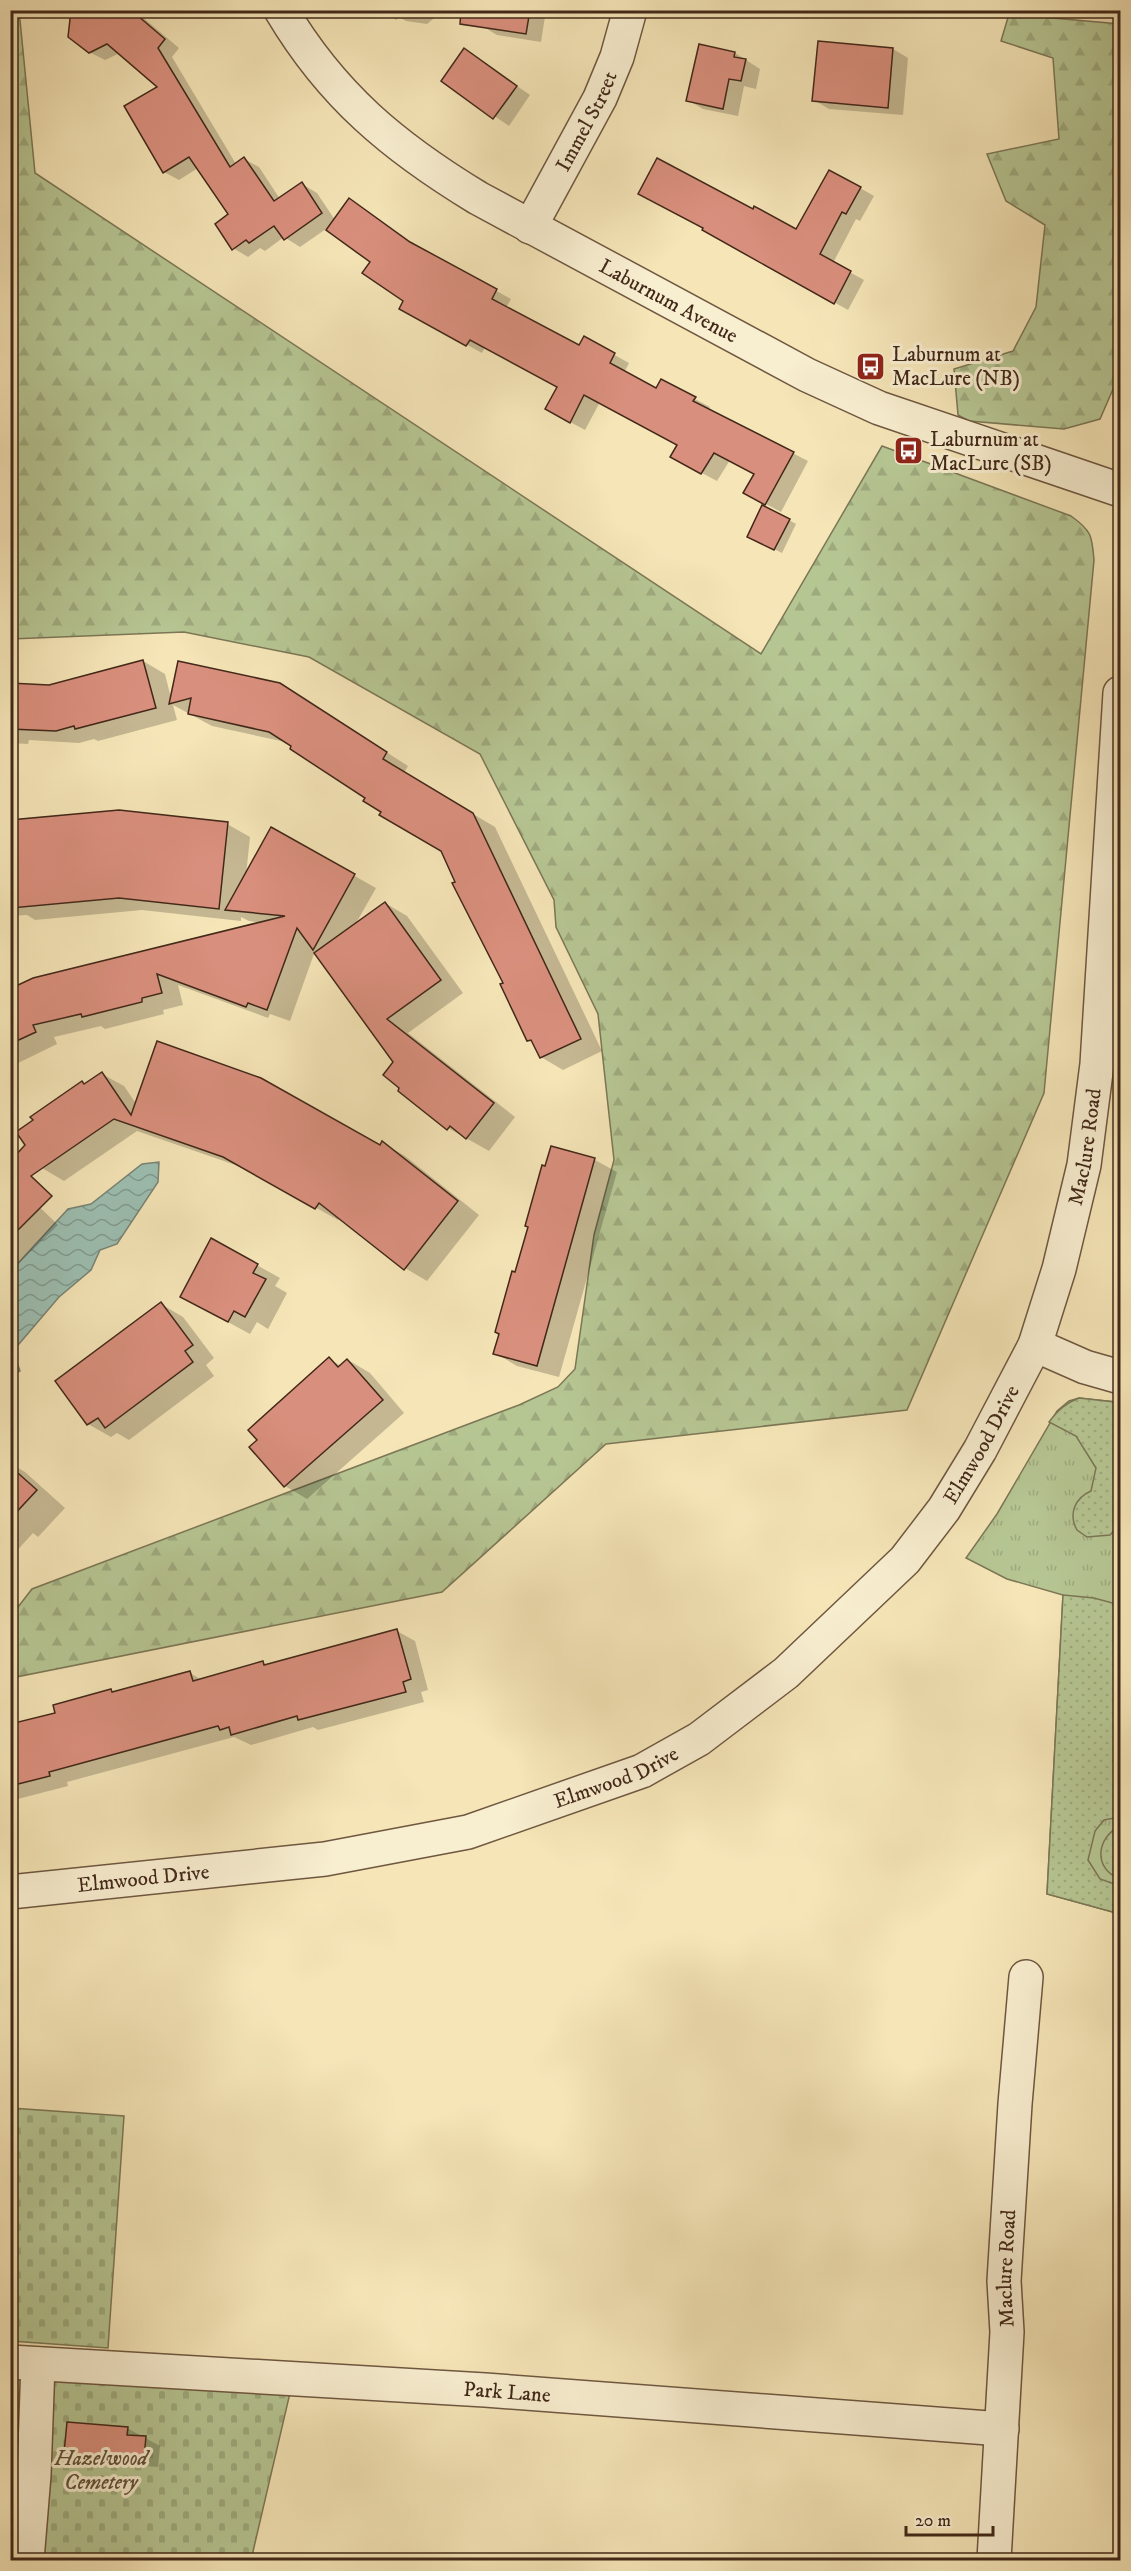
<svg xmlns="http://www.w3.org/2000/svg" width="1131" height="2571" viewBox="0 0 1131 2571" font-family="'IM FELL DW Pica',serif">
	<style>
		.grass { fill: url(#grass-tufts); stroke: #7c7756; stroke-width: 1.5 }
		.forest { fill: url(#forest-firs); stroke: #7c7756; stroke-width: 1.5 }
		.cemetery { fill: url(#cemetery-stones); stroke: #7c7756; stroke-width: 1.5 }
		.garden { fill: url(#garden-dots); stroke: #7c7756; stroke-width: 1.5 }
		.water { fill: url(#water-waves); stroke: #788375; stroke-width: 1.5 }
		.shadow { fill: #0003 }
		.building { fill: #d98f7d; stroke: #422819; stroke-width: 1.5 }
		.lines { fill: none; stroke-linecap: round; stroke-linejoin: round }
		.minor-casing { stroke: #6f5740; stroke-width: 36 }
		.minor { stroke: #f8eed0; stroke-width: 33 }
		.labels { text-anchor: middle; stroke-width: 6; stroke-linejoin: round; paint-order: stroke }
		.street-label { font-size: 21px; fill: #422819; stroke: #f8eed0 }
		.poi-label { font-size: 21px; fill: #422819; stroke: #f8eed0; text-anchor: start }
		.park-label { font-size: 21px; font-style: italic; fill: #5f5038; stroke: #f8eed0 }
	</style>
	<defs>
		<pattern id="grass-tufts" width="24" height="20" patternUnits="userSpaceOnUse" patternTransform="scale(1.5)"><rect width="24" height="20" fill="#b6c693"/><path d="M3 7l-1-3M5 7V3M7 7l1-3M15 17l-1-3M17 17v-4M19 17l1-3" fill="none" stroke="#9eaa7e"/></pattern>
		<pattern id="forest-firs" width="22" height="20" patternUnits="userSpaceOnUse" patternTransform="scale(1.5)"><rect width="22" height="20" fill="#b6c693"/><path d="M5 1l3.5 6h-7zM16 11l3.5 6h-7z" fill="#9eaa7e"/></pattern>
		<pattern id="cemetery-stones" width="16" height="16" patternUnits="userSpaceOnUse" patternTransform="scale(1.5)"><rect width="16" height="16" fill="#b6c693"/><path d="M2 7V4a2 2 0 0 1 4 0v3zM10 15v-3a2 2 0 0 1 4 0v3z" fill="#9eaa7e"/></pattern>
		<pattern id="garden-dots" width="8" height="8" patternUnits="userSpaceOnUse" patternTransform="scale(1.5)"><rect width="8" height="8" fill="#b6c693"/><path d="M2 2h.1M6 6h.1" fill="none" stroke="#9eaa7e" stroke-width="1.8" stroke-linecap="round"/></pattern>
		<pattern id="water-waves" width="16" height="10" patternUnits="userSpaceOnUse" patternTransform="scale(1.5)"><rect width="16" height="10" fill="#9cbfb2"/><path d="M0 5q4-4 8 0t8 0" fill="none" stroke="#819b90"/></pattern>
	</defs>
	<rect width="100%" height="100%" fill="#f5e5b7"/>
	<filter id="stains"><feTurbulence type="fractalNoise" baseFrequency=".00333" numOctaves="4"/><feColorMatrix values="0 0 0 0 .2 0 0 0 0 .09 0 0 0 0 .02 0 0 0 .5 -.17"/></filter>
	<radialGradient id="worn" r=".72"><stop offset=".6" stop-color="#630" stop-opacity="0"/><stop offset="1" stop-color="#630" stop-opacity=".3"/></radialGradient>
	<polygon class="grass" points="1079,1398 1115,1402 1120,1525 1120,1914 1047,1894 1063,1595 1007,1579 966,1558 997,1514 1057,1411 1069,1401"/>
	<g class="forest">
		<path d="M 19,10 L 35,173 L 761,654 L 882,446 L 1071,516 C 1092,531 1092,536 1094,560 L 1044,1093 L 907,1410 L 606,1444 L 442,1592 L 11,1678 L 11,1616 L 32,1589 L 519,1405 L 558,1387 L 575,1369 L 594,1235 L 614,1160 L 598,1014 L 556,927 L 554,900 L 480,754 L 309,657 L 184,632 L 11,639 L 10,11 Z"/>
		<polygon points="1009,14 1120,24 1120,373 1100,419 1064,429 969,421 958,415 954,369 1013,351 1036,307 1045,225 1006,201 987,154 1059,139 1053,58 1001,41"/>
	</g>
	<g class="cemetery">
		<polygon points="11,2108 124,2116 108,2348 11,2341"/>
		<polygon points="10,2373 290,2393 251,2560 11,2560"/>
	</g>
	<g class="garden">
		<path d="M 1079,1398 L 1115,1402 L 1119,1525 L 1110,1535 L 1087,1537 L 1077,1530 C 1068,1514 1075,1498 1091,1491 L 1096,1468 L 1076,1436 L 1049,1422 C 1058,1410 1066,1403 1079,1398 Z"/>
		<polygon points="1063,1595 1094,1598 1120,1605 1120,1817 1104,1820 1095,1831 1088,1860 1100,1879 1120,1886 1120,1914 1047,1894"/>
		<path d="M 1120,1826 L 1120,1879 C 1093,1869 1096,1838 1120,1826 Z"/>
	</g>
	<polygon class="water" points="159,1162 158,1182 117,1244 100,1250 91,1270 59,1297 13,1351 20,1371 11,1376 11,1271 68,1209 91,1204 142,1164"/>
	<g class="shadow">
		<polygon points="72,10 134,10 179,48 172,57 236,164 244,159 259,167 280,199 302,184 317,193 335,220 350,200 423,250 511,299 506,308 579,347 584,338 629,363 624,373 656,390 661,381 710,407 708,410 808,461 781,512 760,501 755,474 730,460 717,481 687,465 679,445 600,402 585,430 561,417 558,386 485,347 482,353 416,317 372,262 326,229 300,247 284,237 265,251 260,248 248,257 233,248 231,215 198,168 179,180 164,172 160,87 120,53 105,60 89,52"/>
		<polygon points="380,10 444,10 427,24 406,21 399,17 396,20"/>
		<polygon points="485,10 546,10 541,42 497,35 482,26"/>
		<polygon points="819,43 893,49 908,58 903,115 829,109 814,100"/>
		<polygon points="465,50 530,95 509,126 443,81"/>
		<polygon points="735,53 760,69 756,89 744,86 738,116 703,109 688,100"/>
		<polygon points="860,188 874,196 860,221 856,219 833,263 864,280 848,310 718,238 753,211 797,231"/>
		<polygon points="789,520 796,524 782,553 756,540"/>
		<polygon points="143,661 165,674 171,698 179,663 302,698 408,766 404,773 495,827 602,1051 563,1070 541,1057 535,1044 528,1040 505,983 442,850 383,811 367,797 290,743 212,726 173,705 177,720 98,741 94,739 79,743 29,740 28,744 10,743 10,684 49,687"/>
		<polygon points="10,821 227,824 250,837 246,875 271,829 376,888 355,925 385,903 407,916 463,993 408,1033 515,1117 489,1151 448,1128 395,1062 315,951 290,1021 270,1014 268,1018 178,985 183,1005 163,1010 164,1014 105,1029 101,1026 54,1037 57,1044 10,1067 10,991 262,923 249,921 241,917 241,921 142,910 35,920 27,915 10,916"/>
		<polygon points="102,1074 124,1086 137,1105 380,1147 383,1143 405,1156 479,1215 427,1281 405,1268 340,1217 338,1220 247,1169 137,1131 64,1181 42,1168 82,1083 86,1084"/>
		<polygon points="595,1160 617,1172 559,1377 517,1366 495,1353 516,1274"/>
		<polygon points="10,1178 58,1225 10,1272"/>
		<polygon points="212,1240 280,1278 275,1286 287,1293 268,1329 257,1322 250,1334 204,1309"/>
		<polygon points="161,1304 183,1317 214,1358 206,1365 214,1376 129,1440 117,1433 111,1437 88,1424"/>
		<polygon points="329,1359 341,1366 348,1360 370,1373 404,1413 307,1499 285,1486 251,1447"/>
		<polygon points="10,1463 25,1472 65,1508 38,1537 33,1533 13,1555 10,1554"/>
		<polygon points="397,1631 415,1641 428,1690 421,1692 424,1702 318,1730 313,1727 251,1745 234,1737 67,1782 68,1786 10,1801 10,1726 57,1714 111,1690 114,1693 190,1673 202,1680 262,1662 267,1665"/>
		<polygon points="127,2428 160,2446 158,2467 81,2461 66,2452"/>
	</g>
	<g class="building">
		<polygon points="71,10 131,10 165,39 158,48 230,167 244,157 274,201 302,182 322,213 284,240 274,226 249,243 246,240 232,250 215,224 228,214 189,157 163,173 124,106 157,87 107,44 89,53 68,37"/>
		<polygon points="461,10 530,10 526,34 460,24"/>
		<polygon points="818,41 893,48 888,108 812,101"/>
		<polygon points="699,44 735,52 734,57 746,59 741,81 729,79 723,109 686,101"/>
		<polygon points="464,48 517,86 493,119 441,81"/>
		<polygon points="657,158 753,209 754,206 796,229 829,170 861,187 846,214 842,212 820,254 851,271 834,304 702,230 703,228 638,194"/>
		<polygon points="349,198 410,242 497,289 492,299 579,345 584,336 615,353 610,363 656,388 661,379 696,397 693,401 794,452 765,505 743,493 754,474 714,453 701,474 670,457 677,445 584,395 570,423 545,409 557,387 470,340 466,346 399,309 403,301 362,273 370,262 326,230"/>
		<polygon points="762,505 790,519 774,550 747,537"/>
		<polygon points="143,660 156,708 75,729 74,726 56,731 10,729 10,683 49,685"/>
		<polygon points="178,661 280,683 387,752 383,759 473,813 581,1039 540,1058 531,1040 527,1041 500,984 503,983 452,883 455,882 441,851 379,815 381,812 363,801 365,798 290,749 291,746 269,732 188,714 191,698 169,704"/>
		<polygon points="119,810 228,822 219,909 119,898 11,908 10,820"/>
		<polygon points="271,827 355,874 313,950 297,928 267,1010 248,1003 246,1007 157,974 162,993 142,998 142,1002 82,1017 81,1014 33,1025 36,1032 10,1044 10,973 16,986 33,978 285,916 225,910"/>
		<polygon points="385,902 441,980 387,1019 494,1103 466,1139 450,1126 447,1130 398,1091 399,1088 383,1075 393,1062 314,953"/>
		<polygon points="157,1041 261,1078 380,1145 382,1141 458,1201 404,1270 319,1203 315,1209 223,1157 114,1119 31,1176 52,1196 10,1238 10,1156 13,1158 25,1145 16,1132 33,1120 30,1117 82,1081 84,1084 102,1072 131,1115"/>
		<polygon points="551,1146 595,1158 537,1366 493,1354 499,1334 495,1332 512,1271 515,1272 528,1227 525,1226 542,1165 545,1166"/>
		<polygon points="211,1238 258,1264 253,1273 266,1279 245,1317 234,1311 228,1322 180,1297"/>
		<polygon points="161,1302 193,1345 185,1351 193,1362 105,1428 98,1418 87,1425 55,1381"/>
		<polygon points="329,1357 338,1367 347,1359 383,1400 284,1487 249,1447 257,1440 248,1430"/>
		<polygon points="10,1466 37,1490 10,1519"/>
		<polygon points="397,1629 411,1679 403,1682 406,1692 298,1720 297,1716 231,1735 229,1727 220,1730 218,1726 49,1772 50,1776 10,1786 10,1724 55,1713 53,1705 111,1689 112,1692 190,1671 193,1681 263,1661 264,1665"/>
		<polygon points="67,2422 128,2427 127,2435 146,2436 144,2459 64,2453"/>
	</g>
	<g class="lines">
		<defs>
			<g id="minor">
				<path id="s1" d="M 281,10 C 332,96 394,147 478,198 L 807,375 L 879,408 L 1120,490"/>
				<path id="s2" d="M 530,227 L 600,98 L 617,57 L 630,10"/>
				<polyline points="1035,1345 1085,1367 1120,1377"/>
				<path id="s3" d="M 10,1892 L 325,1859 L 468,1832 L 642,1771 L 699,1739 L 786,1673 L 905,1560 L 944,1509 L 980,1450 L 1035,1345 L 1059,1269 L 1084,1165 L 1097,1064 L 1120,693"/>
				<path id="s4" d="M 10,2362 L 485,2390 L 1002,2429"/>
				<polyline points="27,2560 34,2475 38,2364"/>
				<path id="s5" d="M 994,2560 L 1007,2332 L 1004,2281 L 1015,2104 L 1026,1977"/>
			</g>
		</defs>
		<use href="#minor" class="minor-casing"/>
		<use href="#minor" class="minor"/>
	</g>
	<defs>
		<symbol id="bus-square" viewBox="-11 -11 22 22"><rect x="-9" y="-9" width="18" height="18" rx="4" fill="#8f2418" stroke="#f8eed0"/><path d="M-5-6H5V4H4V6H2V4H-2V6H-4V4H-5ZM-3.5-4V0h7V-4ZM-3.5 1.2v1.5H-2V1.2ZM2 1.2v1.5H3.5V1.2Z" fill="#fff"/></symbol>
	</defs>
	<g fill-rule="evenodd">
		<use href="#bus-square" x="854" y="350" width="33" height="33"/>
		<use href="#bus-square" x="892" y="434" width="33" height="33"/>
	</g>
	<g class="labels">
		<g class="street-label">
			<text dy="7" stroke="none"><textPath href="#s2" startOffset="120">Immel Street</textPath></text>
			<text dy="7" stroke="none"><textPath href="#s1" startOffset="492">Laburnum Avenue</textPath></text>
			<text dy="7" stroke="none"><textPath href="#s3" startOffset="1442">Maclure Road</textPath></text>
			<text dy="7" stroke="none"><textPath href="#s3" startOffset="1124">Elmwood Drive</textPath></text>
			<text dy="7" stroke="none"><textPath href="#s3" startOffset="620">Elmwood Drive</textPath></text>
			<text dy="7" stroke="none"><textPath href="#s3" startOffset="134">Elmwood Drive</textPath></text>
			<text dy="7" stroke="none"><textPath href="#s5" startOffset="292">Maclure Road</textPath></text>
			<text dy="7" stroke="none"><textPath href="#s4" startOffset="498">Park Lane</textPath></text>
		</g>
		<g class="poi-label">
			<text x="892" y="361">Laburnum at<tspan x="892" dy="24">MacLure (NB)</tspan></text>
			<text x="930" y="446">Laburnum at<tspan x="930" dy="24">MacLure (SB)</tspan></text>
		</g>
		<g class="park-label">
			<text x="101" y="2465">Hazelwood<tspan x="101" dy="24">Cemetery</tspan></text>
		</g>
	</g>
	<rect width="1131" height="2571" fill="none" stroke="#f5e5b7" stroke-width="36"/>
	<rect x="12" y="12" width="1107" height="2547" fill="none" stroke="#422819" stroke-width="3"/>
	<rect x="18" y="18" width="1095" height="2535" fill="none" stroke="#422819" stroke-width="1.5"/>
	<path d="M906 2526v9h87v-9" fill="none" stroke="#422819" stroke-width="3"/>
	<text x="915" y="2526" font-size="18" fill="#422819" stroke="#f8eed0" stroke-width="4.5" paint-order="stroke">20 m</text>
	<rect width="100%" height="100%" filter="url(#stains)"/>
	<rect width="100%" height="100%" fill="url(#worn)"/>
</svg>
